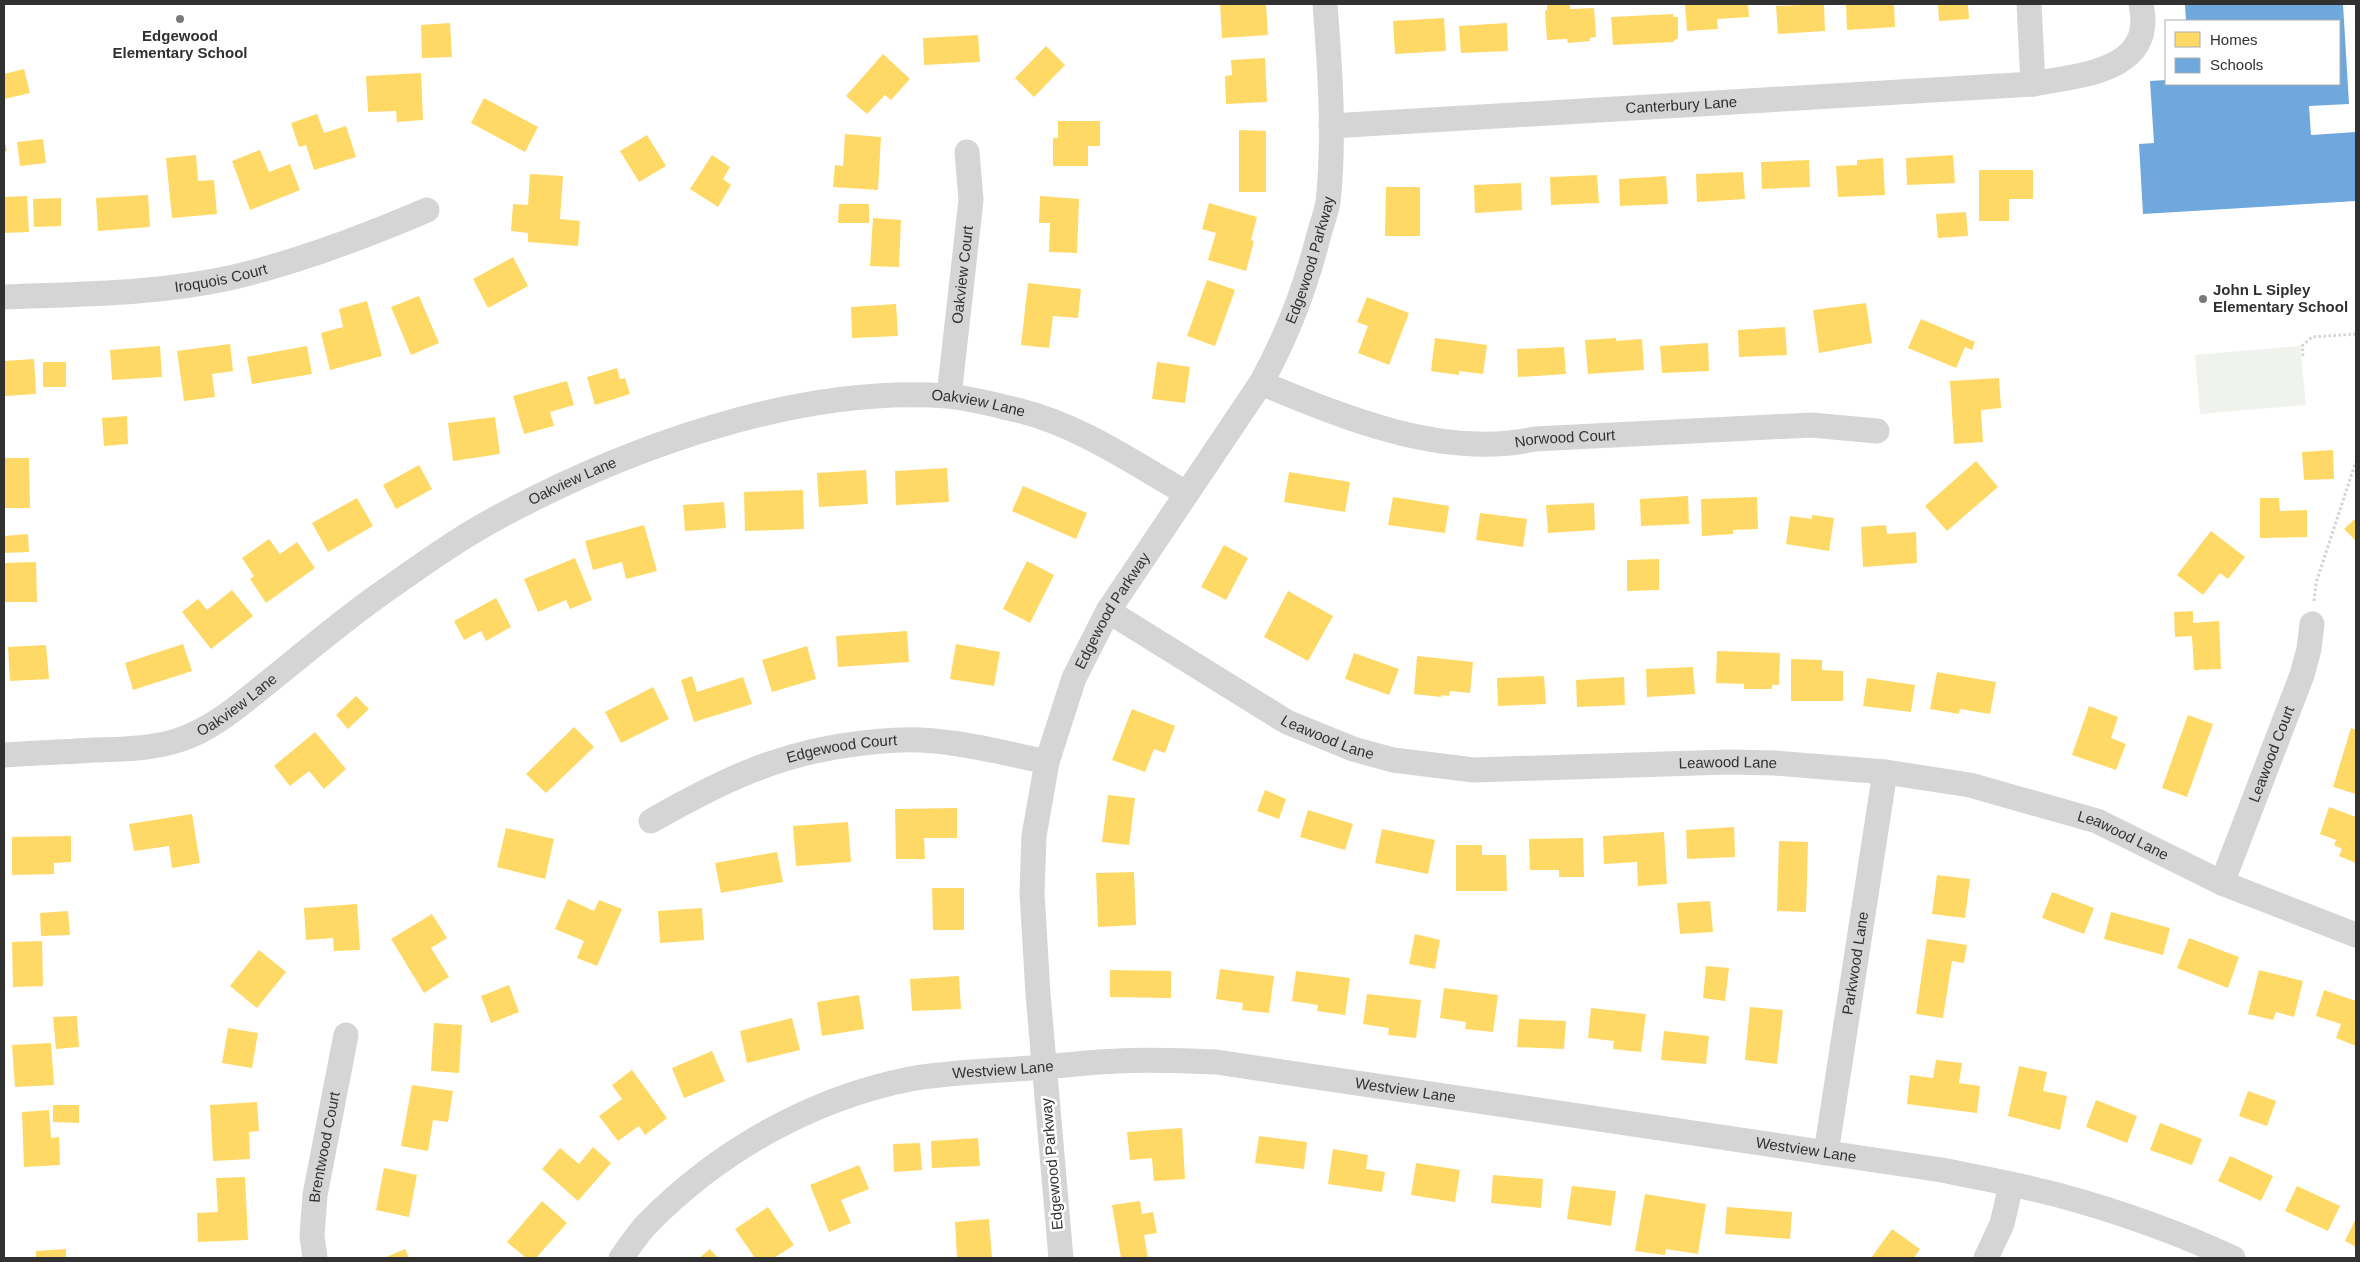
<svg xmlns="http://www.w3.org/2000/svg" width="2360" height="1262" viewBox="0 0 2360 1262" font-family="Arial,sans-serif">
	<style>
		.green { fill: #f0f3ed }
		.homes { fill: #ffd966 }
		.schools { fill: #6fa8dc }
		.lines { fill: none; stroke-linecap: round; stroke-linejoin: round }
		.path { stroke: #d4d4d4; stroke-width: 3; stroke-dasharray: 2.5 2.5; stroke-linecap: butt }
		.minor { stroke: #d5d5d5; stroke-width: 25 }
		.poi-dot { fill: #797979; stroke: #fff; stroke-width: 2 }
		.labels { text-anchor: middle; stroke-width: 5; stroke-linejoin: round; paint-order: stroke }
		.poi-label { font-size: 15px; font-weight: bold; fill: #313131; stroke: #fff }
		.street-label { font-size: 15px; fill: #313131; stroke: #fff }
	</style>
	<rect width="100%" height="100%" fill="#fff"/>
	<polygon class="green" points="2300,346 2306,405 2200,414 2195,355"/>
	<g class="homes">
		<polygon points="1220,4 1266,4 1268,35 1222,38"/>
		<polygon points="1547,4 1570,4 1570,9 1594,8 1596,37 1590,38 1590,41 1568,43 1567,39 1547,40 1545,11 1547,10"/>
		<polygon points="1685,4 1748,4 1749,17 1717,19 1718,29 1687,31"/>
		<polygon points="1824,4 1825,31 1778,34 1776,6"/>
		<polygon points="1846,4 1894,4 1895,27 1847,30"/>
		<polygon points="1938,4 1968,4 1969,19 1939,21"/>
		<polygon points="1673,14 1673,17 1678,17 1678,39 1674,40 1674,42 1613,45 1611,17"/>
		<polygon points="1444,18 1446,51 1395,54 1393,21"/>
		<polygon points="450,23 452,57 422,58 421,25"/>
		<polygon points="1507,23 1508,51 1461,53 1459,26"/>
		<polygon points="978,35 980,62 924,65 923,38"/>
		<polygon points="1046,46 1065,65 1034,97 1015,78"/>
		<polygon points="883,54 910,79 891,100 885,95 867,114 846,96"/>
		<polygon points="1265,58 1267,102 1226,104 1225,76 1232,75 1231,60"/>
		<polygon points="24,69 30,93 4,99 4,74"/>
		<polygon points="421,73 423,120 397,122 396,111 368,112 366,76"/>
		<polygon points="484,98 538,127 525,152 471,123"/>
		<polygon points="317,114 324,133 346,126 356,157 314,170 306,145 299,147 291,123"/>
		<polygon points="1058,121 1100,121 1100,146 1088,146 1088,166 1053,166 1053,138 1058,138"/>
		<polygon points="1239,130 1266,131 1266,192 1239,192"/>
		<polygon points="845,134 881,137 878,190 833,187 835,165 843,166"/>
		<polygon points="647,135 666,166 639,182 620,151"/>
		<polygon points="4,138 7,151 4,152"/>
		<polygon points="43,139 46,163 20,166 17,142"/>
		<polygon points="260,150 269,172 290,164 300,190 250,210 232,161"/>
		<polygon points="196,155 198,181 214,180 217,214 172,218 166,158"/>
		<polygon points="712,155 730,167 723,179 731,185 718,207 690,189"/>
		<polygon points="1953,155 1955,183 1907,185 1906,158"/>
		<polygon points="1883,158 1885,195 1838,197 1836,166 1857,165 1857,160"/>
		<polygon points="1809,160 1810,187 1762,189 1761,162"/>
		<polygon points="1979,170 2033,170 2033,199 2009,199 2009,221 1979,221"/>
		<polygon points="1743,172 1745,199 1697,202 1696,174"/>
		<polygon points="530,174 563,176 560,219 580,221 578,246 528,242 528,233 511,231 513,204 528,205"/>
		<polygon points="1597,175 1599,203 1551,205 1550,177"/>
		<polygon points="1666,176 1668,204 1620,206 1619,179"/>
		<polygon points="1521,183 1522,210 1475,213 1474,185"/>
		<polygon points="1386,187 1420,187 1420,236 1385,236"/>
		<polygon points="148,195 150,227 98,231 96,198"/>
		<polygon points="27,196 29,232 4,233 4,197"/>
		<polygon points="1040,196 1079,199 1077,253 1049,252 1050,223 1039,223"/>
		<polygon points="61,198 61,226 34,227 33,199"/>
		<polygon points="1209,203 1257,217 1251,240 1254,241 1246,271 1208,260 1216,233 1202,229"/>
		<polygon points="839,204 869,204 869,223 838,223"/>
		<polygon points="1966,212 1968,236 1938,238 1936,214"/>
		<polygon points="873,218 901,220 899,267 870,266"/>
		<polygon points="513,257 528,286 488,308 473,279"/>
		<polygon points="1207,280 1235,290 1215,346 1187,336"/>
		<polygon points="1028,283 1081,289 1078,318 1053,316 1049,348 1021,345"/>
		<polygon points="419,296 439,343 411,355 391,307"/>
		<polygon points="1367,297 1409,313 1389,365 1358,353 1368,326 1357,322"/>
		<polygon points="367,301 382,356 330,370 321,333 343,327 339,309"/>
		<polygon points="1866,303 1872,343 1819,353 1813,310"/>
		<polygon points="896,304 898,336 852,338 851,307"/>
		<polygon points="1921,319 1975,342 1972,350 1965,347 1956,368 1908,348"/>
		<polygon points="1785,327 1787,355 1739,357 1738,330"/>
		<polygon points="1435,338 1487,345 1483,374 1459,371 1459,375 1431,371"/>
		<polygon points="1616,338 1616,341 1642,339 1644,370 1588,374 1585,340"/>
		<polygon points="1708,343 1709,371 1662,373 1660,346"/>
		<polygon points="230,344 233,371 212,374 215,397 184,401 177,351"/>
		<polygon points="160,346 162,377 112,380 110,350"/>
		<polygon points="307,346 312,374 252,384 247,357"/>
		<polygon points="1564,347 1566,374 1518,377 1517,349"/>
		<polygon points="34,359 36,394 4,396 4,361"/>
		<rect x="43" y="362" width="23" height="25"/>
		<polygon points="1157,362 1190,367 1185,403 1152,399"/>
		<polygon points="617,368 620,379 625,378 630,394 595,405 587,377"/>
		<polygon points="1999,378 2001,408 1981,410 1983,442 1954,444 1950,381"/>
		<polygon points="567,381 574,405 550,412 554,426 524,434 513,396"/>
		<polygon points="127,416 128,444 104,446 102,418"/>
		<polygon points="495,417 500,454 453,461 448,423"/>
		<polygon points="2333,450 2334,479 2304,480 2302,452"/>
		<polygon points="4,458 29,458 30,508 4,508"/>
		<polygon points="1976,461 1998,487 1947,531 1925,506"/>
		<polygon points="419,465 432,489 396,509 383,485"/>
		<polygon points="947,468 949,502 896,505 895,471"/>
		<polygon points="866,470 868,504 819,507 817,473"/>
		<polygon points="1289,472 1350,482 1345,512 1284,502"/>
		<polygon points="1023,486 1087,513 1076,539 1012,511"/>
		<polygon points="803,490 804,529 745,531 744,492"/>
		<polygon points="1688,496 1689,524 1641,526 1640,499"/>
		<polygon points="1393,497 1449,506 1445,533 1388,525"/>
		<polygon points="1757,497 1758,529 1733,530 1733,534 1702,536 1701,499"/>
		<polygon points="357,498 373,526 328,552 312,523"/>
		<polygon points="2260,498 2279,498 2280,511 2307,510 2307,537 2260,538"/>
		<polygon points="724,502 726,528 685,531 683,505"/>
		<polygon points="1594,503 1595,530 1548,533 1546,505"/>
		<polygon points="1480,513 1527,519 1523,547 1476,540"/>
		<polygon points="1812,515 1834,518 1829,551 1786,544 1790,516 1812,519"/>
		<polygon points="2356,518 2356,541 2344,529"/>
		<polygon points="644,525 657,571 626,579 622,562 593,570 585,541"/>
		<polygon points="1886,525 1887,534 1916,532 1917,563 1863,567 1861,527"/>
		<polygon points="2211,531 2245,557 2228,579 2220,573 2203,595 2177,575"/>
		<polygon points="28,534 29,552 4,553 4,536"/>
		<polygon points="269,539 280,554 297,542 315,568 266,603 250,579 254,576 242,558"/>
		<polygon points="1224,545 1248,558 1226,600 1201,587"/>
		<polygon points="575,558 592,600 570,609 566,600 538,612 524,579"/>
		<polygon points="1659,559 1659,590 1627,591 1627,560"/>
		<polygon points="1027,561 1054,575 1030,623 1003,609"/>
		<polygon points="36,562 37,602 5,602 4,563"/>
		<polygon points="232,590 253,616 211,649 182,612 198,599 207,610"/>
		<polygon points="1288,591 1333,616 1308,661 1264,637"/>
		<polygon points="496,598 511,627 486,641 481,631 464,640 454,621"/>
		<polygon points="2193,611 2193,623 2219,621 2221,669 2194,670 2192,636 2175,637 2174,612"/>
		<polygon points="907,631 909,662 838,667 836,636"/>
		<polygon points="183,644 192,671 133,690 125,663"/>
		<polygon points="956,644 1000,652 994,686 950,679"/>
		<polygon points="46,645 49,679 10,681 8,647"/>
		<polygon points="807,646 816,679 772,692 762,660"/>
		<polygon points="1717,651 1780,653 1779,685 1772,685 1772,689 1744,689 1744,684 1716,683"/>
		<polygon points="1354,653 1399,669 1389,695 1345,679"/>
		<polygon points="1417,656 1473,662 1470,693 1450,691 1449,696 1442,695 1441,697 1414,694"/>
		<polygon points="1791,659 1822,660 1822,670 1843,671 1843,701 1791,701"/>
		<polygon points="1693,667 1695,694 1647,697 1646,669"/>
		<polygon points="1937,672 1996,682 1990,714 1960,709 1959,714 1930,709"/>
		<polygon points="692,676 697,692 743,677 752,704 694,722 681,680"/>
		<polygon points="1544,676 1546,704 1498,706 1497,678"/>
		<polygon points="1624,677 1625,705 1577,707 1576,680"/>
		<polygon points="1867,678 1915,685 1911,712 1863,706"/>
		<polygon points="653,687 669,719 621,743 605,712"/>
		<polygon points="356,696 369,709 348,729 336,715"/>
		<polygon points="2089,706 2118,717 2111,738 2126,744 2116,770 2072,755"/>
		<polygon points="1132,709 1175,726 1165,753 1154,749 1145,772 1112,760"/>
		<polygon points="2188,715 2213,724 2187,797 2162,788"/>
		<polygon points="574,727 594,747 546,793 526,774"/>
		<polygon points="2351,728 2356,730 2356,794 2333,787"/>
		<polygon points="315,732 346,769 324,789 309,771 290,786 274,766"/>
		<polygon points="1265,790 1286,799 1279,819 1257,811"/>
		<polygon points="1108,795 1135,798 1129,845 1102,842"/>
		<polygon points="2329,807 2356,817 2356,863 2339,856 2342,849 2334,845 2336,840 2320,834"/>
		<polygon points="957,808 957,838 924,838 925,859 896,859 895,809"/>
		<polygon points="1308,810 1353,824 1345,850 1300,837"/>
		<polygon points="192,814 200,863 172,868 169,846 134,851 129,824"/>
		<polygon points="848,822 851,862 796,866 793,826"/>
		<polygon points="1734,827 1735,857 1687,859 1686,830"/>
		<polygon points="506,828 554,839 545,879 497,867"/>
		<polygon points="1382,829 1435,840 1428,874 1375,863"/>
		<polygon points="1664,832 1667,884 1638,886 1637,862 1604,864 1603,836"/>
		<polygon points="71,836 71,862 54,863 54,874 12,875 12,837"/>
		<polygon points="1583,838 1584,877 1559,877 1559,870 1530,870 1529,839"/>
		<polygon points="1779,841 1808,842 1806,912 1777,911"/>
		<polygon points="1456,845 1482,845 1482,855 1506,855 1507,891 1456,891"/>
		<polygon points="777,852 783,882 721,893 715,863"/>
		<polygon points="1134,872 1136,925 1098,927 1096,873"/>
		<polygon points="1937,875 1970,879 1965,918 1932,914"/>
		<polygon points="932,888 964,888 964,930 933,930"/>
		<polygon points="2052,892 2094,908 2084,934 2042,918"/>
		<polygon points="568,899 594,911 599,900 622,909 597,966 577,958 584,941 555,929"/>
		<polygon points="1710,901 1713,932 1680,934 1677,903"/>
		<polygon points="357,904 360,950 334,951 333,938 306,940 304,908"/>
		<polygon points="702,908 704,940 660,943 658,911"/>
		<polygon points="68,911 70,935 41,936 40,913"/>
		<polygon points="2111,912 2170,928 2163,955 2104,939"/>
		<polygon points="432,914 447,938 431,948 449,977 424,993 391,939"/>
		<polygon points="1415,934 1440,940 1435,969 1409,964"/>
		<polygon points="2189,938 2239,957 2228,988 2177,968"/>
		<polygon points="1927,939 1967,945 1964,963 1952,961 1943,1018 1916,1014"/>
		<polygon points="42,941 43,986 13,987 12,942"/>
		<polygon points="259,950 286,972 257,1008 230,986"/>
		<polygon points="1706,966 1729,968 1725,1001 1703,998"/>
		<polygon points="1220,969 1274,976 1269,1013 1242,1010 1243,1003 1216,999"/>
		<polygon points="1110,970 1171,971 1171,998 1110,997"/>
		<polygon points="2259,970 2303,981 2294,1017 2276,1012 2273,1020 2248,1014"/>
		<polygon points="1296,971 1350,978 1345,1015 1317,1011 1318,1005 1292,1001"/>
		<polygon points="959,976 961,1009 912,1011 910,979"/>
		<polygon points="509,985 519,1012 491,1023 481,996"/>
		<polygon points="1444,988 1498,995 1493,1032 1465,1029 1466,1022 1440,1018"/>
		<polygon points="2324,990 2356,1001 2356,1046 2336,1038 2341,1024 2316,1016"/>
		<polygon points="1367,994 1421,1000 1416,1038 1388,1035 1389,1028 1363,1024"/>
		<polygon points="859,995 864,1029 822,1036 817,1002"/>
		<polygon points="1750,1007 1783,1010 1777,1064 1745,1060"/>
		<polygon points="1591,1008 1646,1014 1641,1052 1613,1049 1614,1041 1588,1038"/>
		<polygon points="77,1016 79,1047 56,1049 53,1017"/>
		<polygon points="792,1018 800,1050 747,1063 740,1031"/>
		<polygon points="1519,1019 1566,1021 1564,1049 1517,1047"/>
		<polygon points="434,1023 462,1025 459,1073 431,1071"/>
		<polygon points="228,1028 258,1033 252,1068 222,1063"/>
		<polygon points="1664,1031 1709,1036 1706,1064 1661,1060"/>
		<polygon points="51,1043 54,1085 15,1087 12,1045"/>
		<polygon points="712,1051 725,1081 684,1098 672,1068"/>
		<polygon points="1936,1060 1962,1063 1959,1083 1980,1086 1977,1113 1907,1104 1910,1075 1933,1078"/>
		<polygon points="2019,1066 2047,1072 2043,1091 2067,1096 2060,1130 2008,1116"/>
		<polygon points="632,1070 667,1118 645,1135 639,1126 618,1141 599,1116 622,1099 612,1085"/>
		<polygon points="412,1085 453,1091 448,1122 433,1120 428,1151 401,1146"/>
		<polygon points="2248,1091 2276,1101 2267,1126 2239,1116"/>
		<polygon points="2096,1100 2137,1116 2127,1143 2086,1127"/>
		<polygon points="257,1102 259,1131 249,1132 250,1159 213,1161 210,1105"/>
		<polygon points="53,1105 79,1105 79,1123 53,1122"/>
		<polygon points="49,1110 51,1138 59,1137 60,1165 24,1167 22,1112"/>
		<polygon points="2160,1123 2202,1139 2192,1165 2150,1150"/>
		<polygon points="1182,1128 1185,1179 1154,1181 1152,1158 1130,1160 1127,1132"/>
		<polygon points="1259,1136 1307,1142 1304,1169 1255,1163"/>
		<polygon points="978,1138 980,1166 932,1168 931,1141"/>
		<polygon points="920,1143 922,1170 894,1172 893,1144"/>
		<polygon points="593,1147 611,1163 578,1201 542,1169 560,1148 579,1164"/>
		<polygon points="1333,1149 1368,1155 1366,1169 1385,1172 1382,1192 1328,1184"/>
		<polygon points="2230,1156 2273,1176 2261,1201 2218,1181"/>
		<polygon points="1416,1163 1460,1170 1455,1202 1411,1195"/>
		<polygon points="859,1165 869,1189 841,1200 851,1223 829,1232 810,1185"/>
		<polygon points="384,1168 417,1175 409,1217 376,1210"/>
		<polygon points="1493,1175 1543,1179 1541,1208 1491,1203"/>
		<polygon points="245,1177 248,1240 198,1242 197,1213 218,1212 216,1178"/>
		<polygon points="1572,1186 1616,1191 1611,1226 1567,1219"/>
		<polygon points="2297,1186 2340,1206 2328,1231 2285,1211"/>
		<polygon points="1645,1194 1706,1204 1698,1254 1666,1249 1665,1255 1635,1251"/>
		<polygon points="542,1201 567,1223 536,1258 526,1258 507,1242"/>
		<polygon points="1140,1201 1142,1214 1153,1212 1157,1233 1144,1235 1148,1258 1121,1258 1112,1205"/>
		<polygon points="768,1207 794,1245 774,1258 755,1258 735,1229"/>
		<polygon points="1727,1207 1792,1212 1790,1239 1725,1234"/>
		<polygon points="2356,1218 2356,1247 2345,1241"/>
		<polygon points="989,1219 992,1258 957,1258 955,1222"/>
		<polygon points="1892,1229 1920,1249 1914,1258 1871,1258"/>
		<polygon points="66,1249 66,1258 36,1258 36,1251"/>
		<polygon points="405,1249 409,1258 384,1258"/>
		<polygon points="710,1249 718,1258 699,1258"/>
	</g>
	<polygon class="schools" points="2185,4 2343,4 2349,104 2309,106 2311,135 2356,132 2356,201 2143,214 2139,144 2154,143 2150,81 2166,80 2166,84 2339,84 2339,21 2186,21"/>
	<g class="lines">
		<g class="path">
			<polyline points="2303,356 2302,346 2312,337 2356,334"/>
			<polyline points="2314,601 2316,583 2356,461"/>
		</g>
		<g class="minor">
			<polyline points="2029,4 2033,84"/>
			<path id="s1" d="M 1331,126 L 2033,84 C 2080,75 2156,72 2141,4"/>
			<path id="s2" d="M 4,297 C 80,294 159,294 234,277 C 301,261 364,237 427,210"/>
			<path id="s3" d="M 1261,383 C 1345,418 1443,459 1535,439 L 1811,425 L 1877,431"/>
			<path id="s4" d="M 949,396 L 971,200 L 967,152"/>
			<path id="s5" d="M 1108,611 L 1287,722 L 1353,749 L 1393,760 L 1474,770 L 1728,762 L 1774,763 L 1885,772 L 1970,785 L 2097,821 L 2222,883 L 2356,935"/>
			<path id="s6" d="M 4,755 C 34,753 65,752 95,750 C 123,749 152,749 179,740 C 214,729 243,702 271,680 C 307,651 341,622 379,595 C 416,569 453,542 493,520 C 623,449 797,385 947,396 C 970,398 995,405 1017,410 C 1079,425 1132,462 1186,493"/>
			<path id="s7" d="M 651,821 C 721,781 780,752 863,743 C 881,741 901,739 920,740 C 962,742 1005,753 1047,762"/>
			<path id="s8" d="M 2222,883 L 2302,675 L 2309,649 L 2312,624"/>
			<path id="s9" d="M 1826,1153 L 1885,772"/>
			<path id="s10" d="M 315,1258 L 312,1236 L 315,1195 L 346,1035"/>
			<path id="s11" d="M 621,1258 C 629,1247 637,1235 646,1225 C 717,1152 810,1099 910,1079 C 950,1072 991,1071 1031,1068 C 1060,1066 1089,1062 1118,1061 C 1150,1059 1183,1061 1216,1062 L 1942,1170 C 1980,1178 2020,1185 2058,1195 C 2117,1211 2177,1232 2233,1258"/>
			<path id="s12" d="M 1061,1258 L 1038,994 L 1032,893 L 1034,836 L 1047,762 L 1074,678 L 1108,611 L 1261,383 C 1286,338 1305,289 1318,238 C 1321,226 1326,214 1328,202 C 1335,137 1330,69 1325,4"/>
			<polyline points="1986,1258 2002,1224 2011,1185"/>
		</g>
	</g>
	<g class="poi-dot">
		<circle cx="180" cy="19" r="5"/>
		<circle cx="2203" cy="299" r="5"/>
	</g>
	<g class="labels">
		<g class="poi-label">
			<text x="180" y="41">Edgewood<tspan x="180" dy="17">Elementary School</tspan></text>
			<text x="2213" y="295" text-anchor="start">John L Sipley<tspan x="2213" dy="17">Elementary School</tspan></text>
		</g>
		<g class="street-label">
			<text dy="5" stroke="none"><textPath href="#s1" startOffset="351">Canterbury Lane</textPath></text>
			<text dy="5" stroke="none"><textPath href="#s12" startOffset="1069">Edgewood Parkway</textPath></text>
			<text dy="5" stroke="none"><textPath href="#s4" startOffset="122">Oakview Court</textPath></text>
			<text dy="5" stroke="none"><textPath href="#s2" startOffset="218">Iroquois Court</textPath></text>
			<text dy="5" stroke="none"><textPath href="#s6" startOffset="1069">Oakview Lane</textPath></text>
			<text dy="5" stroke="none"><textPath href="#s3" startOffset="314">Norwood Court</textPath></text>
			<text dy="5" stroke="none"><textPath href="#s6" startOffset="649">Oakview Lane</textPath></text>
			<text dy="5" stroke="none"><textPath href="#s12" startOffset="664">Edgewood Parkway</textPath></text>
			<text dy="5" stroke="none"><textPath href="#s6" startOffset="244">Oakview Lane</textPath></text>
			<text dy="5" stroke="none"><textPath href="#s5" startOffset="254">Leawood Lane</textPath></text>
			<text dy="5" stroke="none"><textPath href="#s7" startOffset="206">Edgewood Court</textPath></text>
			<text dy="5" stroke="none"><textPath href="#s8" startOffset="138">Leawood Court</textPath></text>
			<text dy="5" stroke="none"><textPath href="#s5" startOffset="659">Leawood Lane</textPath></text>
			<text dy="5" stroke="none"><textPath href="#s5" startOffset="1064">Leawood Lane</textPath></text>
			<text dy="5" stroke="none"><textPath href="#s9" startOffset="192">Parkwood Lane</textPath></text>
			<text dy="5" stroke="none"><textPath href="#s11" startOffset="441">Westview Lane</textPath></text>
			<text dy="5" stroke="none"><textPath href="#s11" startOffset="846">Westview Lane</textPath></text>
			<text dy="5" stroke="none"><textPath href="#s10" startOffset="112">Brentwood Court</textPath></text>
			<text dy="5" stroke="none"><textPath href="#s11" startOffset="1251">Westview Lane</textPath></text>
			<text transform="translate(1052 1164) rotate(-95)" y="5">Edgewood Parkway</text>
		</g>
	</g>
	<rect width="2360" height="1262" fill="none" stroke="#313131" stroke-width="10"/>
	<rect x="2165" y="20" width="175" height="65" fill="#ffffff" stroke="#adadad"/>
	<rect x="2175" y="32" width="25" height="15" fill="#ffd966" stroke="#adadad"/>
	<text x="2210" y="45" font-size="15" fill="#313131">Homes</text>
	<rect x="2175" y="58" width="25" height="15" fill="#6fa8dc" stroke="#adadad"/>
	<text x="2210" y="70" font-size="15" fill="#313131">Schools</text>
</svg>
